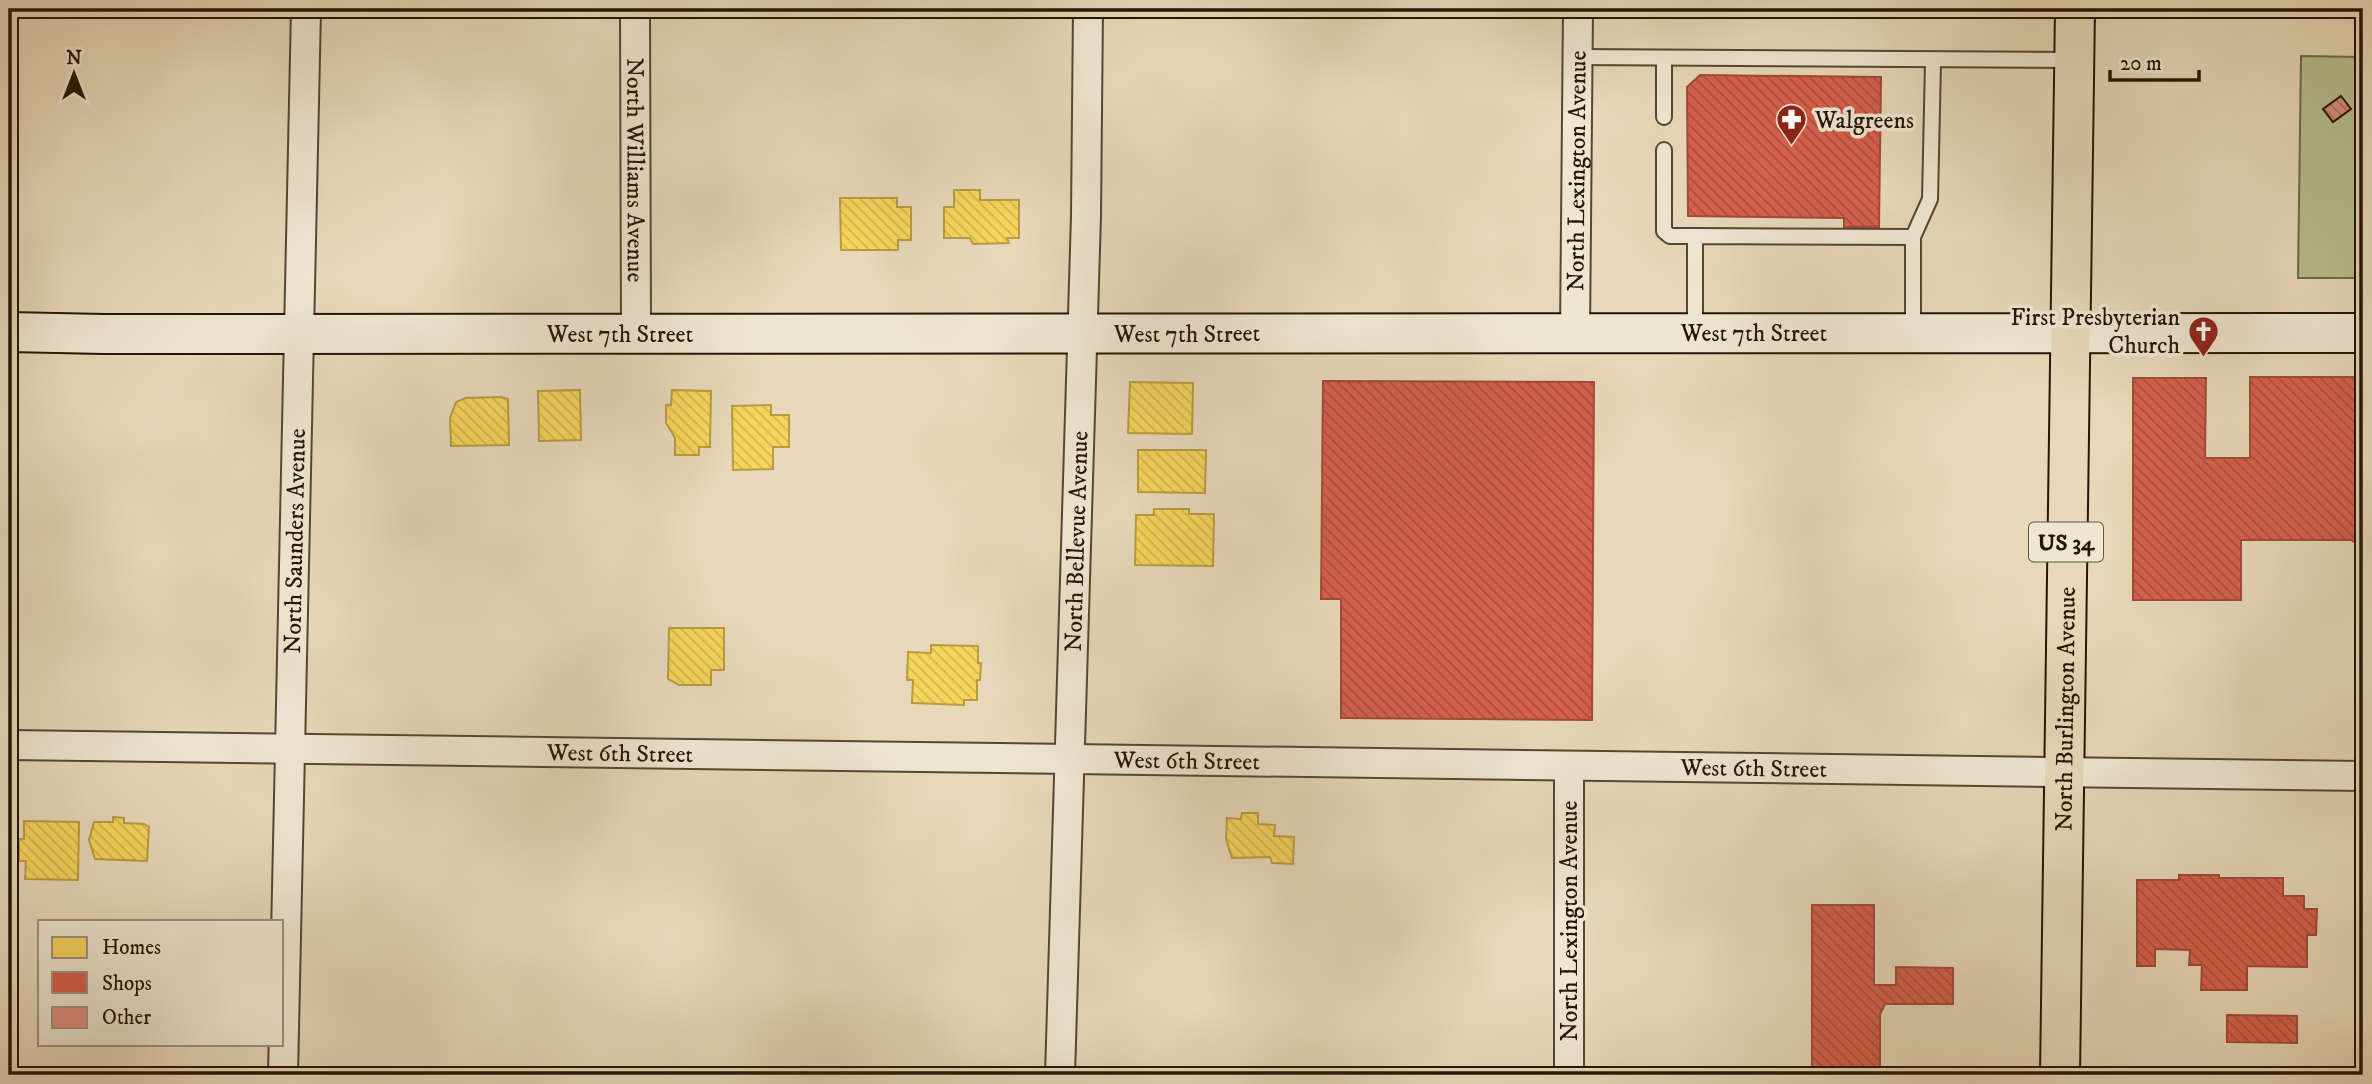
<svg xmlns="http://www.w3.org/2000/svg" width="2372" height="1084" viewBox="0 0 2372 1084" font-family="'IM FELL DW Pica',serif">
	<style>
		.park { fill: #b7be8e; stroke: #6e6a4a; stroke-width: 2 }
		.homes { fill: url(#homes-back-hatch); stroke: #b89b42; stroke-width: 2 }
		.shops { fill: url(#shops-back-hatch); stroke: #a14a38; stroke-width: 2 }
		.building { fill: url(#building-back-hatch); stroke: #261507; stroke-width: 2 }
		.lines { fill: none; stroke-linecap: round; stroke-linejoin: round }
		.service-casing { stroke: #564634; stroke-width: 18 }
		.minor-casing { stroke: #564634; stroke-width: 32 }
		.secondary-casing { stroke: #261507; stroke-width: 42 }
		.trunk-casing { stroke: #261507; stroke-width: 42 }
		.service { stroke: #efe6d2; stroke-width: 14 }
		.minor { stroke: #efe6d2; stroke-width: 28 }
		.secondary { stroke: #efe6d2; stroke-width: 38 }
		.trunk { stroke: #e7d8b9; stroke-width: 38 }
		.labels { text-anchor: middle; stroke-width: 7; stroke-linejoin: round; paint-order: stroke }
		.shield { fill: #efe6d2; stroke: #625444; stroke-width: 2 }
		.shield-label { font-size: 23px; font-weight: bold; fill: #261507 }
		.poi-label { font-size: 24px; fill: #261507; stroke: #efe6d2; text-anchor: start }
		.street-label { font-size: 24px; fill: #261507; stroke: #efe6d2 }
	</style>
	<defs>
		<pattern id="homes-back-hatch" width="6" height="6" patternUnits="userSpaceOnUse" patternTransform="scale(1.75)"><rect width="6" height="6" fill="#f6d55c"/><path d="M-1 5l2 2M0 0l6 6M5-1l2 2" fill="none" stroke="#d3b64e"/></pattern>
		<pattern id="shops-back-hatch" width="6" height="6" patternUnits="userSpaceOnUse" patternTransform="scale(1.75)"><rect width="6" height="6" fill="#d6604d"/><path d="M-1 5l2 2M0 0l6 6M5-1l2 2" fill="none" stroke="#ad4e3e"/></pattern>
		<pattern id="building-back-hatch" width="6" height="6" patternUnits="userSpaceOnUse" patternTransform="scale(1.75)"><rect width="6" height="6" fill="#dc907f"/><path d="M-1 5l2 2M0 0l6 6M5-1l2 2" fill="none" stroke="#b27466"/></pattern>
	</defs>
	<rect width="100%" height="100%" fill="#e7d8b9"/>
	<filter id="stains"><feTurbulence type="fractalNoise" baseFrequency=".00286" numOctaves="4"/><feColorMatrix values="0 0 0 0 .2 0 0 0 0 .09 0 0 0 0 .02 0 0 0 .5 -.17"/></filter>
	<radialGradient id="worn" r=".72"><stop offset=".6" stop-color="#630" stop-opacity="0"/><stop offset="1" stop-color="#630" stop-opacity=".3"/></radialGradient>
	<polygon class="park" points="2301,56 2363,57 2363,278 2298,278"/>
	<g class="homes">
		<polygon points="954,190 980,190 980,200 1019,200 1019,238 1007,238 1009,243 973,244 970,238 944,238 944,207 954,207"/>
		<polygon points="840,198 897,198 897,207 911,207 911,240 898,240 898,250 841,250"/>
		<polygon points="1130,382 1193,383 1192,434 1128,433"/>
		<polygon points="580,390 581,440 539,441 538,391"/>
		<polygon points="672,390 711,391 710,447 699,447 699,455 675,455 675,438 666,423 666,405 671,405"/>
		<polygon points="501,397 508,399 509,445 451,446 450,418 456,402 466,398"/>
		<polygon points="771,405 771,415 789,415 789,447 773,447 773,469 733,470 732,406"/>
		<polygon points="1138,450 1206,450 1205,493 1138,492"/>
		<polygon points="1154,509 1189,509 1189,514 1214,514 1213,566 1135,565 1136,515 1154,515"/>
		<polygon points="669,628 724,628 724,670 711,670 711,685 679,685 668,679"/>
		<polygon points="931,645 978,646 978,663 981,663 980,680 977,680 977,700 964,700 964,705 912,703 913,680 907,680 908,652 931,653"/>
		<polygon points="1242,813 1258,813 1258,824 1275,825 1274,836 1294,837 1293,864 1272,863 1270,857 1232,858 1226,839 1227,818 1241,819"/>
		<polygon points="113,817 124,818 124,823 144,824 149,827 147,861 95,859 89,840 94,822 113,822"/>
		<polygon points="24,821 79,822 78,880 25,879 26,861 19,861 19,839 24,839"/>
	</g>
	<g class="shops">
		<polygon points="1700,75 1881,77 1879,227 1844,227 1844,218 1688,216 1687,87"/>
		<polygon points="2250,377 2363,377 2363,577 2362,577 2362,547 2351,540 2241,540 2241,600 2133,600 2133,378 2206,378 2205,458 2250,458"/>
		<polygon points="1323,381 1594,382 1592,720 1341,718 1341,599 1321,599"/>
		<polygon points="2179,875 2219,875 2219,878 2283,878 2283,896 2304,896 2304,909 2317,909 2316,935 2307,935 2307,967 2247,966 2247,990 2201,990 2202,965 2189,965 2190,950 2155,949 2155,966 2137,966 2137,880 2179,880"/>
		<polygon points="1812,905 1874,905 1874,985 1896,985 1896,967 1953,968 1953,1004 1885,1004 1880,1014 1880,1075 1812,1075"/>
		<polygon points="2227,1015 2297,1016 2297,1043 2227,1042"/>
	</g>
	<polygon class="building" points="2341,96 2351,109 2333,122 2323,109"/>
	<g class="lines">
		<defs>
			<g id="service">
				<polyline points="1577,57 2073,60"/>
				<polyline points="1664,58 1664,117"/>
				<polyline points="1664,150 1664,231 1670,236 1695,236"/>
				<polyline points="1913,237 1930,199 1933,63"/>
				<polyline points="1695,330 1695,236 1913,237 1913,331"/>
			</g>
			<g id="minor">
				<path id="s1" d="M 635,9 L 636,333"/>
				<path id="s2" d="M 1575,332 L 1578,9"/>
				<path id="s3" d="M 9,745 L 2363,776"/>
				<polyline points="1569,766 1569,1075"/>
				<path id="s4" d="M 283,1075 L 306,9"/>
				<path id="s5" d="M 1060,1075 L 1086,216 L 1088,9"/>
			</g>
			<g id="secondary">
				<path id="s6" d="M 9,332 L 104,334 L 2363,333"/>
			</g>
			<g id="trunk">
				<path id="s7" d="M 2060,1075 L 2075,9"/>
			</g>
		</defs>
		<use href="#service" class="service-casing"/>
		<use href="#minor" class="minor-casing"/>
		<use href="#secondary" class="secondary-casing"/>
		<use href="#trunk" class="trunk-casing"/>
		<use href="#service" class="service"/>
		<use href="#minor" class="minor"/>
		<use href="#secondary" class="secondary"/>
		<use href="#trunk" class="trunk"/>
	</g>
	<defs>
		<symbol id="pharmacy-pin" viewBox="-11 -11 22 30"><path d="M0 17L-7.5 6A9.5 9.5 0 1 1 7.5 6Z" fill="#8f2418" stroke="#efe6d2"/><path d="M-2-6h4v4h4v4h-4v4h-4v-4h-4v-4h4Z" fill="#fff"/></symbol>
		<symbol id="church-pin" viewBox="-11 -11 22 30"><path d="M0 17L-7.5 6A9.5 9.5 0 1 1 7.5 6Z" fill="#8f2418" stroke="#efe6d2"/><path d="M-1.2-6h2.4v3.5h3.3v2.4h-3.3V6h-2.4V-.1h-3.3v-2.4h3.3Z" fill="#fff"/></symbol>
	</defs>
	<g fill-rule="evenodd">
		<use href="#pharmacy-pin" x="1774" y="102" width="35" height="47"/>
		<use href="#church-pin" x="2186" y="314" width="35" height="47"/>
	</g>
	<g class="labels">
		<rect class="shield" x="2029" y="522.5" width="74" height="39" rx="5"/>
		<g class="shield-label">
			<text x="2066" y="550">US 34</text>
		</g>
		<g class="poi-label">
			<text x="1815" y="128">Walgreens</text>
			<text x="2180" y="325" text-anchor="end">First Presbyterian<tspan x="2180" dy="28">Church</tspan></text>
		</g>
		<g class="street-label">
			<text dy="8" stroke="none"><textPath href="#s2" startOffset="161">North Lexington Avenue</textPath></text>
			<text dy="8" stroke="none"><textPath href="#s1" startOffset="161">North Williams Avenue</textPath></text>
			<text dy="8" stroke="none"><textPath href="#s6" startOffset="1178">West 7th Street</textPath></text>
			<text dy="8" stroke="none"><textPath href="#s6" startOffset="1745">West 7th Street</textPath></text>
			<text dy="8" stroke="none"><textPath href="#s6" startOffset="611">West 7th Street</textPath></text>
			<text dy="8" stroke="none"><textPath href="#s4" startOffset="534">North Saunders Avenue</textPath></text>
			<text dy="8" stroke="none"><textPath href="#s5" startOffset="534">North Bellevue Avenue</textPath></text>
			<text dy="8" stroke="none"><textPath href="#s7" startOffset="366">North Burlington Avenue</textPath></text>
			<text dy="8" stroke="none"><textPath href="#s3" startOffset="611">West 6th Street</textPath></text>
			<text dy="8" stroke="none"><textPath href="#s3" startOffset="1178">West 6th Street</textPath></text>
			<text dy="8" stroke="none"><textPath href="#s3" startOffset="1745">West 6th Street</textPath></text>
			<text transform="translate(1569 921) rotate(-90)" y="8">North Lexington Avenue</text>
		</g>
	</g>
	<rect width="2372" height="1084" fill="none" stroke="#e7d8b9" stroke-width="35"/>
	<rect x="10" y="10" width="2351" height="1063" fill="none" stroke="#261507" stroke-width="3.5"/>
	<rect x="18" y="18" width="2337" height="1049" fill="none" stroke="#261507" stroke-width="2"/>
	<rect x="38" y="920" width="245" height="126" fill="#efe6d2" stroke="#9f9281" stroke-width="2"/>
	<rect x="52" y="937" width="35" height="21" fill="#f6d55c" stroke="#9f9281" stroke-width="2"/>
	<text x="102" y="954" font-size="21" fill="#261507">Homes</text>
	<rect x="52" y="972" width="35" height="21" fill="#d6604d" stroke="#9f9281" stroke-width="2"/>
	<text x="102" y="990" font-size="21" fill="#261507">Shops</text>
	<rect x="52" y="1007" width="35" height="21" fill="#dc907f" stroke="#9f9281" stroke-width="2"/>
	<text x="102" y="1024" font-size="21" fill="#261507">Other</text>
	<g transform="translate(74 74)" stroke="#efe6d2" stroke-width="5" paint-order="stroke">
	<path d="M0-5L12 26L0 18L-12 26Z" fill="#261507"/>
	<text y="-10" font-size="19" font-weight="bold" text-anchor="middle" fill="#261507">N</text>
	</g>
	<path d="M2110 70v10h89v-10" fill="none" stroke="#261507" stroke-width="3.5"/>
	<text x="2120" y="70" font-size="21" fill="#261507" stroke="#efe6d2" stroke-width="5" paint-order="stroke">20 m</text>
	<rect width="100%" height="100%" filter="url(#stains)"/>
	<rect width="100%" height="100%" fill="url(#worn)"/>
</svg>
